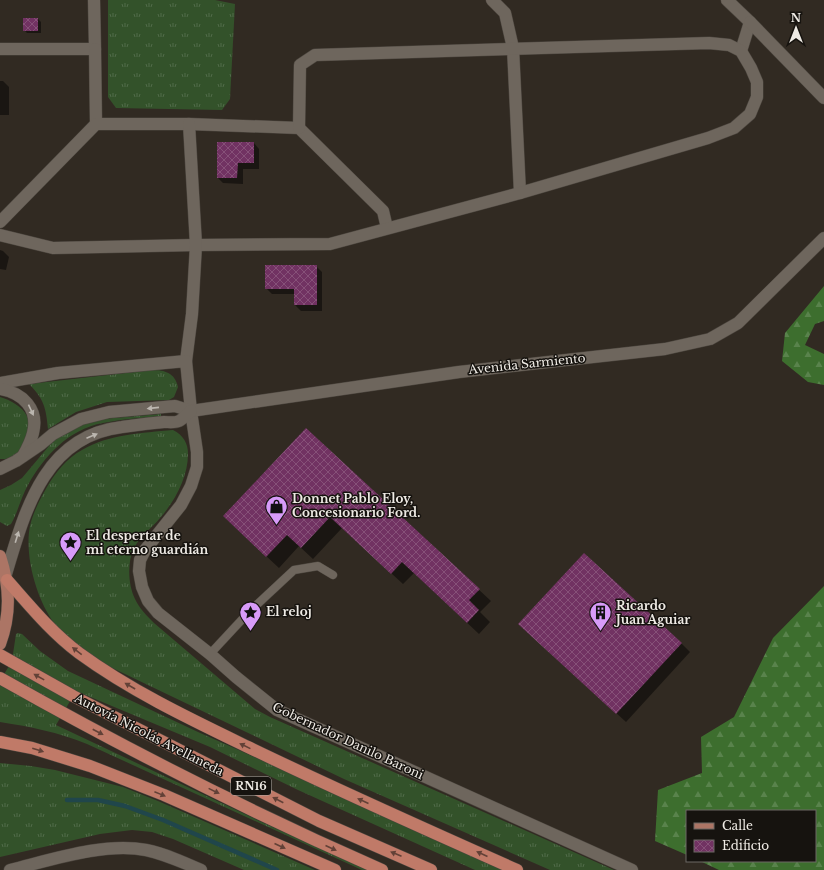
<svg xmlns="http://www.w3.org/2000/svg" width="824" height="870" viewBox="0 0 824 870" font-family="'Libre Baskerville',serif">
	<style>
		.grass { fill: url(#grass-tufts) }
		.forest { fill: url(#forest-firs) }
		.shadow { fill: #0007 }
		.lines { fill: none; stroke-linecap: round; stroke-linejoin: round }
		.stream { stroke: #20464b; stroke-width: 4.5 }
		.building { fill: url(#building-cross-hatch) }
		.service-casing { stroke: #4c463f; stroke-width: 9 }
		.minor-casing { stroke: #4c463f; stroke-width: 13 }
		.tertiary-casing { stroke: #4c463f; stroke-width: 13 }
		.primary-casing { stroke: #4c463f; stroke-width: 13 }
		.trunk-casing { stroke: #4c463f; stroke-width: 13 }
		.service { stroke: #6e665d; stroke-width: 8 }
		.minor { stroke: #6e665d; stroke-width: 12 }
		.tertiary { stroke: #6e665d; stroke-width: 12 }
		.primary { stroke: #ac7565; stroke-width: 12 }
		.trunk { stroke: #c07a68; stroke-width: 12 }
		.oneway { fill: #bbb6af }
		.oneway2 { fill: #624137 }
		.labels { text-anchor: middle; stroke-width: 3; stroke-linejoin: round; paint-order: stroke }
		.shield { fill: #16130f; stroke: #aeaaa5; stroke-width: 1 }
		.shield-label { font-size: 11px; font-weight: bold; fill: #efebe5 }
		.street-label { font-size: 12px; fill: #efebe5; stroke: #16130f }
		.poi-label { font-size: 12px; font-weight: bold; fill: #efebe5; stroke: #16130f; text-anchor: start }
	</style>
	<defs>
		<pattern id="grass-tufts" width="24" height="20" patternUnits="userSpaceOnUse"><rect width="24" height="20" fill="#33522a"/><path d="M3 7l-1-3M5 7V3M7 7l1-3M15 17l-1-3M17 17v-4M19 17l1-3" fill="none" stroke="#516b49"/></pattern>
		<pattern id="forest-firs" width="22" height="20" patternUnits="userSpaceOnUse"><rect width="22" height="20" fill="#3d6e2e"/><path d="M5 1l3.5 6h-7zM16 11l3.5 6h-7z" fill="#59834c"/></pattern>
		<pattern id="building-cross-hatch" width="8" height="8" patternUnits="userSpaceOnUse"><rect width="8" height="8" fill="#713262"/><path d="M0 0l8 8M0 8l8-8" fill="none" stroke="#865078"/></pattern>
	</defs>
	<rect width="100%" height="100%" fill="#312a22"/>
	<g class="grass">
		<polygon points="108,0 215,0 235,4 230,99 222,110 116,108 108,97"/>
		<path d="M 152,370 C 165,370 175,373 178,387 L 174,397 L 169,400 L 107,402 L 76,412 L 48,429 C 46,408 44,399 29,384 Z"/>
		<path d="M 0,397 C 10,400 22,406 27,416 C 33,431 24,452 9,458 C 7,459 3,459 0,459 Z"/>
		<path d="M 161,414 L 161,416 C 142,418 122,419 103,423 C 69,429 44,456 28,485 C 21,497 18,512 11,524 L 7,526 L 0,522 L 0,490 L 11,485 L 22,478 L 54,440 L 83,424 L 102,419 Z"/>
		<path d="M 173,430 C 183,435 188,443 188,454 C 188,477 175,501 160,518 C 152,528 140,536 134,548 C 127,562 128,585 135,599 C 139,608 147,616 154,623 L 255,709 L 270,717 L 614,870 L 550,870 L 344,779 L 102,663 C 85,651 68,641 55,624 C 37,601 24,556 30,526 C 33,513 40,499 47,487 C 55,473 67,458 82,450 C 109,434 142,433 173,430 Z"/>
		<path d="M 18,633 L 22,634 L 40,651 L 68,671 L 198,732 L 387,816 L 503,870 L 475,870 L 298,790 L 210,747 L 76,691 L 56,725 L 268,825 L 370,870 L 362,870 L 87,744 C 57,732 32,727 0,722 L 0,681 L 9,666 L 13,654 L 16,634 Z"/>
		<polygon points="0,763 31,766 55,770 123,787 158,801 315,870 244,870 173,839 152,832 132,830 100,834 0,857"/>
	</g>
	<g class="forest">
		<polygon points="824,286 824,321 815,324 805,345 824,354 824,385 808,382 782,361 785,333"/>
		<polygon points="824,586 824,870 719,870 700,861 815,861 815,811 687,811 687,855 655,841 658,790 702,773 701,737 734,717 773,638"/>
	</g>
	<g class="shadow">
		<polygon points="24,19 38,19 41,22 41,33 27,33 24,30"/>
		<polygon points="0,81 3,81 9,87 9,115 0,115"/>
		<polygon points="254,143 259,149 259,169 243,169 243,184 223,183 218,178"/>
		<polygon points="0,250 3,251 9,257 6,270 0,269"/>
		<polygon points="316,266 322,272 322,311 301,311 295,305 295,294 272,294 266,288"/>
		<polygon points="306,429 491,601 480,612 490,622 479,634 414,573 403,584 342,528 313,559 299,546 279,568 236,528"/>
		<polygon points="528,632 681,643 690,652 626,722"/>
	</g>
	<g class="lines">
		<polyline class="stream" points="67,800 98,800 125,806 163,820 277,870"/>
	</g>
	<g class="building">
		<rect x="23" y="18" width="15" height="13"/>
		<polygon points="217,142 254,142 254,163 238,163 237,178 217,178"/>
		<polygon points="265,265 317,265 317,305 294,305 294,289 265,289"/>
		<polygon points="306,428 480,589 469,600 479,610 467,623 402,562 391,574 330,517 301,548 287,535 266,557 223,516"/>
		<polygon points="584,553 682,643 616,714 518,624"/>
	</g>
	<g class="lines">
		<defs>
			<polyline id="service" points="210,654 249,612 294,570 318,566 333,575"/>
			<g id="minor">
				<polyline points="492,0 505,13 513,48 520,193"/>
				<polyline points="727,0 750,22 741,51"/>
				<polyline points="750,22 824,98"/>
				<polyline points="0,49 95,49 94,0"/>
				<polyline points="95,49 96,124"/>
				<polyline points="0,222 96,124 189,124 299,128 383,211 387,228"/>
				<polyline points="0,235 53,248 196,245 330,244 520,193 708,138 734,128 750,114 757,97 757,82 751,68 741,51 729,45 709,43 315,55 300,65 299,128"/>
				<polyline points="186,361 192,314 196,245 189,124"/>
			</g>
			<g id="tertiary">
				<polyline points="0,383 58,373 186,361 191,411 197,452 197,467 191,486 181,505 145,550 140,560 139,571 142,587 148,601 158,613 210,654 236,677 277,710 632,870"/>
				<path d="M 0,389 C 23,393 39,409 33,433 C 31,441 27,449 23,456"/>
				<polyline points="0,469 16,461 41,444 53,434 81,419 109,412 175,406 191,411 459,372 665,349 710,339 738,323 824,238"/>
				<path d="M 6,574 C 25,511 44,436 122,427 C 136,425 150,423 164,422 C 169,422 175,423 179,421 C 183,419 187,414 191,411"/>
				<path d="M 10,870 C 51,860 104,842 146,850 C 165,854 183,862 201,870"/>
			</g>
			<path id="primary" d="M 0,556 C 10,587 11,614 0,644"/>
			<g id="trunk">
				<path d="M 7,580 C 30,606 51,632 79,653 C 131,691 190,719 248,747 C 337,790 427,830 517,870"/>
				<polyline points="0,655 73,696 319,821 431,870"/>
				<path d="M 0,678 C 124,748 252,813 382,870"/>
				<polyline points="0,742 32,748 90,766 164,795 335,870"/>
			</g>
		</defs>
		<use href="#service" class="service-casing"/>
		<use href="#minor" class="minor-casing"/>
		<use href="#tertiary" class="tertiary-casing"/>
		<use href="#primary" class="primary-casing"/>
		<use href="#trunk" class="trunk-casing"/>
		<use href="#service" class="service"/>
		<use href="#minor" class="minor"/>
		<use href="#tertiary" class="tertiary"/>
		<use href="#primary" class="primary"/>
		<use href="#trunk" class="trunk"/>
	</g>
	<defs><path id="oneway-solid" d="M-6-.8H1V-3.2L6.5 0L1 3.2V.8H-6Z"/></defs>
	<g class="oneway">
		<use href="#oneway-solid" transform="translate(153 408) rotate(174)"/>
		<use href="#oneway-solid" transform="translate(31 410) rotate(65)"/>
		<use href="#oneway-solid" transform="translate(92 436) rotate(-23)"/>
		<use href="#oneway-solid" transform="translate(17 537) rotate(-73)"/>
	</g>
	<g class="oneway2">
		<use href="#oneway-solid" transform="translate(77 651) rotate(-142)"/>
		<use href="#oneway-solid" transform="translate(39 677) rotate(-151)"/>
		<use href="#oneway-solid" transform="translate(130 686) rotate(-150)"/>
		<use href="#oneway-solid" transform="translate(98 732) rotate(28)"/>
		<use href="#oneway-solid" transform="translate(245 746) rotate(-154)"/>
		<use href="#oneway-solid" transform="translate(38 750) rotate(17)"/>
		<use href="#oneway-solid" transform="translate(214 791) rotate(26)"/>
		<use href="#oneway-solid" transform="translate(160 794) rotate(22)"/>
		<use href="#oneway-solid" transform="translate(278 800) rotate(-153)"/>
		<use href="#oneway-solid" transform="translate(363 801) rotate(-156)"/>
		<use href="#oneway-solid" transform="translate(280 846) rotate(24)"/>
		<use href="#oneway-solid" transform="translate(331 848) rotate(24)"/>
		<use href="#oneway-solid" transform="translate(396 854) rotate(-157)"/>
		<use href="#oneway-solid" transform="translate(482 854) rotate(-156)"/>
	</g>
	<defs>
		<symbol id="shop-pin" viewBox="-11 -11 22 30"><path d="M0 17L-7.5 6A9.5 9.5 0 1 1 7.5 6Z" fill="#d79bf9" stroke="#16130f"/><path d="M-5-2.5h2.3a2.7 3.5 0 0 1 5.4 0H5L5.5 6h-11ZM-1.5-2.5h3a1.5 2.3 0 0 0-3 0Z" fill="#111"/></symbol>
		<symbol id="sight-pin" viewBox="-11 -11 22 30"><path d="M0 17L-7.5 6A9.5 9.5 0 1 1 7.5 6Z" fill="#d79bf9" stroke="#16130f"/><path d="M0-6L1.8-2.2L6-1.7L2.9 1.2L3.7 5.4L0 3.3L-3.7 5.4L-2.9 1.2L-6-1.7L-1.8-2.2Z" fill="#111"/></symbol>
		<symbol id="building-pin" viewBox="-11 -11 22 30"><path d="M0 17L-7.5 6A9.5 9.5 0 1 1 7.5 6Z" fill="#d79bf9" stroke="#16130f"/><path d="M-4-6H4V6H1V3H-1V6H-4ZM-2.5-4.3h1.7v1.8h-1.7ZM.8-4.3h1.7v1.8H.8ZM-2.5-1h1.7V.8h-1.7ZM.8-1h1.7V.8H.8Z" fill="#111"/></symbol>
	</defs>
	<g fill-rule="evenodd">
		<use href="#shop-pin" x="264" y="494" width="25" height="34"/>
		<use href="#sight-pin" x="58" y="530" width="25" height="34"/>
		<use href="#sight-pin" x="238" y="600" width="25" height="34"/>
		<use href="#building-pin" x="588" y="600" width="25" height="34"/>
	</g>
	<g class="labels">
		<rect class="shield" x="231" y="777" width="40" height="18" rx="3"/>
		<g class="shield-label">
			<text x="251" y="790">RN16</text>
		</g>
		<g class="street-label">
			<text transform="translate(527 364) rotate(-6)" y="4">Avenida Sarmiento</text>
			<text transform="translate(149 735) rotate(27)" y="4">Autovía Nicolás Avellaneda</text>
			<text transform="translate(348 741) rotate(25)" y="4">Gobernador Danilo Baroni</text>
		</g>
		<g class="poi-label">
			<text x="292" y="503">Donnet Pablo Eloy,<tspan x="292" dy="14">Concesionario Ford.</tspan></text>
			<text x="86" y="540">El despertar de<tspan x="86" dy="14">mi eterno guardián</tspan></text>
			<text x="616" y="610">Ricardo<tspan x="616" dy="14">Juan Aguiar</tspan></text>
			<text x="266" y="616">El reloj</text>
		</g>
	</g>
	<rect x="686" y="810" width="130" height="52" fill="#16130f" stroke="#6d6965"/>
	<rect x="694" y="823" width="20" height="6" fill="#ac7565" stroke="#6d6965"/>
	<text x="722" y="830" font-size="12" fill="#efebe5">Calle</text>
	<rect x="694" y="840" width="20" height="12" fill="url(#building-cross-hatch)" stroke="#6d6965"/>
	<text x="722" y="850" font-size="12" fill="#efebe5">Edificio</text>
	<g transform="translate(796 28)" stroke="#16130f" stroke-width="3" paint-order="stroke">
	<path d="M0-3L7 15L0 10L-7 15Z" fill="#efebe5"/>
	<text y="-6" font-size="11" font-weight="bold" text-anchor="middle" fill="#efebe5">N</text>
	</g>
</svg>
